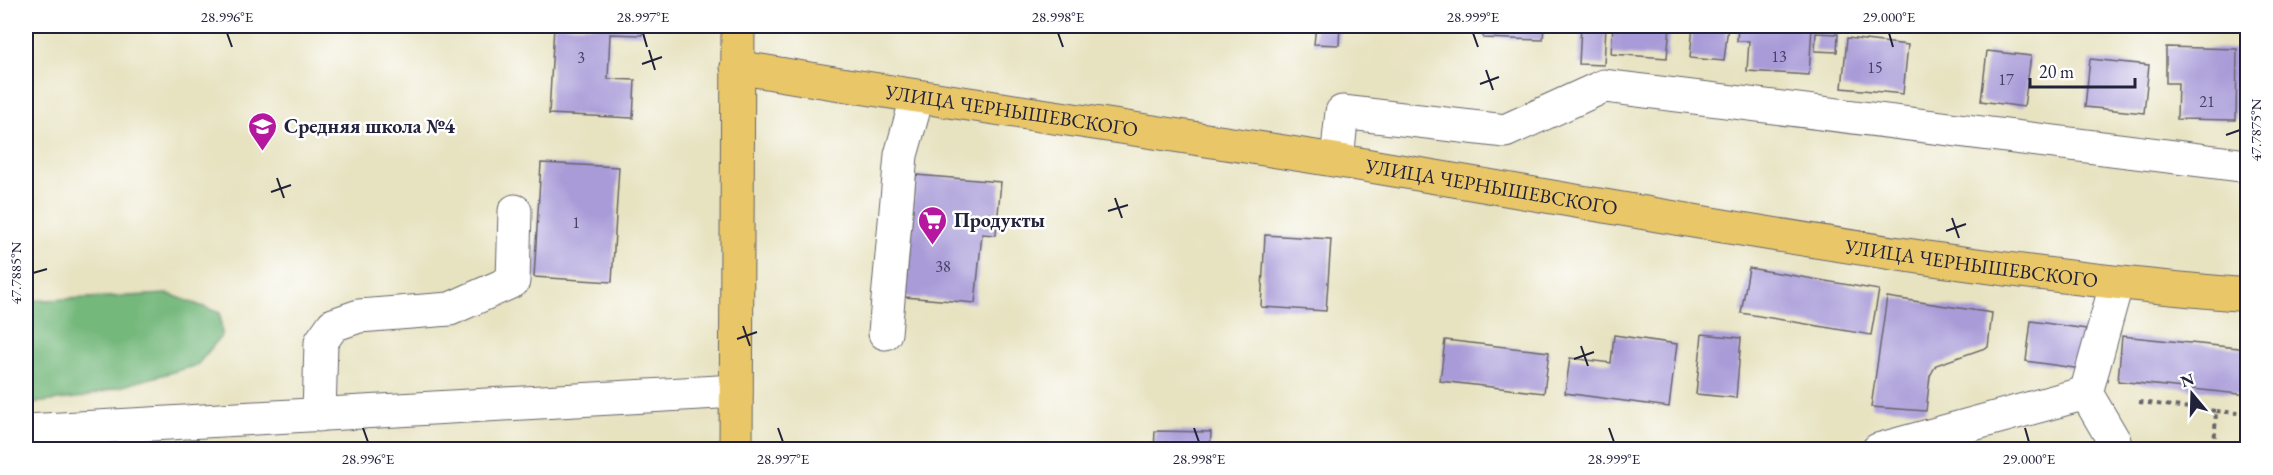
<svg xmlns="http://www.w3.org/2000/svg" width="2273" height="475" viewBox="0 0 2273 475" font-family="'EB Garamond',serif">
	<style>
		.forest { fill: #74b87c; stroke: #4b6d5c; stroke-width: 1.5 }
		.building { fill: #a99bd8 }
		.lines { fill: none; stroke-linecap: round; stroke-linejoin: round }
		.minor-casing { stroke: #67656a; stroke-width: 35 }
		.major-casing { stroke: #67656a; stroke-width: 35 }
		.path { stroke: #67656a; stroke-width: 4; stroke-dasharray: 4.5 4.5; stroke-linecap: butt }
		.minor { stroke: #fff; stroke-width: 33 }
		.major { stroke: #e9c769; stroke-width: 33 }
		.ticks { fill: none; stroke: #22223b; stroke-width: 2 }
		.labels { text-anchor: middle; stroke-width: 5; stroke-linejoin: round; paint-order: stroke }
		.number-label { font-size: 16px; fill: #444062 }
		.street-label { font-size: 20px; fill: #22223b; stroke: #fff }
		.poi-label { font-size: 20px; font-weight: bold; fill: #22223b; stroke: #fff; text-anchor: start }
		.neatline { fill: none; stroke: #22223b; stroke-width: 2 }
		.ticks-label { font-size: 15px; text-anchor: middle; fill: #22223b }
	</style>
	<rect width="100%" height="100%" fill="#fff"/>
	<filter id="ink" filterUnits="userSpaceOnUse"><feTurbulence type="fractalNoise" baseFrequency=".0167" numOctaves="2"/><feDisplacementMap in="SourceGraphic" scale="12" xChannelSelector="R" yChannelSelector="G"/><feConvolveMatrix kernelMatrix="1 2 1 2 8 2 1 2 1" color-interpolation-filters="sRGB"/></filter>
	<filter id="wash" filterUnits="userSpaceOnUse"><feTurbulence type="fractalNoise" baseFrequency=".008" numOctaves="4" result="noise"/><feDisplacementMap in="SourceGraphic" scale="24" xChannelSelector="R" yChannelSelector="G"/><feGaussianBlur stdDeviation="1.35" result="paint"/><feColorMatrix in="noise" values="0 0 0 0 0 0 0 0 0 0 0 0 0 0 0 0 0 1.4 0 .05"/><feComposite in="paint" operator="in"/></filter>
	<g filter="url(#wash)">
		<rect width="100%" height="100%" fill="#e7e2c0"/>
		<polygon class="forest" points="169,294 220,313 222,335 197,365 84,397 26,404 26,301"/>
		<g id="blocks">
			<g class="building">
				<polygon points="554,26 643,26 642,35 610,34 608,79 635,80 633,118 549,114"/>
				<polygon points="1316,26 1340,26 1339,45 1314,44"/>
				<polygon points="1401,26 1426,26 1425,29"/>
				<polygon points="1484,26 1544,26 1543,40 1483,38"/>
				<polygon points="1581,26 1606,26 1604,65 1579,64"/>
				<polygon points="1613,26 1670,26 1667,58 1611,54"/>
				<polygon points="1693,26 1728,26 1724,61 1690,58"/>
				<polygon points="1738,26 1812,26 1809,75 1747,71 1749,41 1737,41"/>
				<polygon points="1816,33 1838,34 1837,52 1815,51"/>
				<polygon points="1847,38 1908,45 1903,94 1842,88"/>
				<polygon points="2166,47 2237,49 2236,120 2177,119 2178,83 2166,83"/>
				<polygon points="1987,51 2031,56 2024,107 1981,101"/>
				<polygon points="2090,59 2149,65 2144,113 2085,107"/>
				<polygon points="541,163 619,167 612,282 534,277"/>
				<polygon points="916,175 1001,182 996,235 982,234 975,303 905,297"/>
				<polygon points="1265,235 1331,239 1326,311 1261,307"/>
				<polygon points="1749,268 1879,290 1871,335 1741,313"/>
				<polygon points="1887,297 1992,313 1988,347 1936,365 1930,376 1926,411 1871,407"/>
				<polygon points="2031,321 2086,329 2081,369 2026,361"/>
				<polygon points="1702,334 1741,338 1736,398 1696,394"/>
				<polygon points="1614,335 1677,344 1669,407 1565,393 1570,358 1611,363"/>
				<polygon points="2122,336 2248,349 2248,395 2118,381"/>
				<polygon points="1445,340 1549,352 1544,393 1440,381"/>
				<polygon points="1155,431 1211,432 1210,450 1154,450"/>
			</g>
		</g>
	</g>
	<g filter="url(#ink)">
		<use href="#blocks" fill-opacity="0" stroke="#67656a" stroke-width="1.5"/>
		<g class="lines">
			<defs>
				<g id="minor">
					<polyline points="1337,160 1342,112 1505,131 1604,86 2248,166"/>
					<polyline points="885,333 901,155 917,98"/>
					<polyline points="2086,393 2116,285"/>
					<polyline points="319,415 321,342 333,325 359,316 450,309 513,281 515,211"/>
					<polyline points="26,431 736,391"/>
					<polyline points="1878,450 2086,393 2114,441 2116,450"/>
				</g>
				<g id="major">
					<path id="s1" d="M 737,67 C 952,104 1168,132 1382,168 C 1670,216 1957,272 2248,295"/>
					<polyline points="736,450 738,26"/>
				</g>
			</defs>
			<use href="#minor" class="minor-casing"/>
			<use href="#major" class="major-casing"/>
			<g class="path">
				<polyline points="2139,402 2216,411 2214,450"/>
				<polyline points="2216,411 2248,414"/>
			</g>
			<use href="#minor" class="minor"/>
			<use href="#major" class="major"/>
		</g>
	</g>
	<path class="ticks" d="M 227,33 L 232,47M 643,33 L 647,47M 1058,33 L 1063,47M 1473,33 L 1478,47M 1889,33 L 1893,47M 649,50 L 655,70M 642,64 L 662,57M 1486,70 L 1493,90M 1480,84 L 1499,77M 2226,135 L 2240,130M 277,178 L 284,198M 271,192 L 291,185M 1115,198 L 1122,218M 1108,211 L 1128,205M 1952,218 L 1959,238M 1946,231 L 1966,224M 33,273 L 47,269M 743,326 L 750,346M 737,339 L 757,332M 1581,346 L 1588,366M 1574,359 L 1594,352M 363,428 L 368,442M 778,428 L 783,442M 1194,428 L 1199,442M 1609,428 L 1614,442M 2025,428 L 2029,442"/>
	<defs>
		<symbol id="school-pin" viewBox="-11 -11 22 30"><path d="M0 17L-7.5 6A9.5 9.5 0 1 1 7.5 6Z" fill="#b5179e" stroke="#fff"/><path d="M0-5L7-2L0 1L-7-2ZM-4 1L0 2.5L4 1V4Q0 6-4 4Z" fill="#fff"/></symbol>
		<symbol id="supermarket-pin" viewBox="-11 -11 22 30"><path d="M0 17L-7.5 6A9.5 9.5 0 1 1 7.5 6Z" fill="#b5179e" stroke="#fff"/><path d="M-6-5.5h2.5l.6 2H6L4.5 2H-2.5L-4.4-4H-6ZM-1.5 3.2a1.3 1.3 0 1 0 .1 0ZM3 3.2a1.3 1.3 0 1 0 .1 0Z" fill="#fff"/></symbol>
	</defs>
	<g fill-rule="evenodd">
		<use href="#school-pin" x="246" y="110" width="33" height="45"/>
		<use href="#supermarket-pin" x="916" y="204" width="33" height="45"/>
	</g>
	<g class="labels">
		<g class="number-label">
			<text x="1779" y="62">13</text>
			<text x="581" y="63">3</text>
			<text x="1875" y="73">15</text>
			<text x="2006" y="85">17</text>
			<text x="2207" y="107">21</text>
			<text x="576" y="228">1</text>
			<text x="943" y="272">38</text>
		</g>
		<g class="street-label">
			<text dy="7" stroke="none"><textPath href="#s1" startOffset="278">УЛИЦА ЧЕРНЫШЕВСКОГО</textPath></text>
			<text dy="7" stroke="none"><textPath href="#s1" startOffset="764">УЛИЦА ЧЕРНЫШЕВСКОГО</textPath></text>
			<text dy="7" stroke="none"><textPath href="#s1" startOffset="1250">УЛИЦА ЧЕРНЫШЕВСКОГО</textPath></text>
		</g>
		<g class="poi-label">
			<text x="284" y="133">Средняя школа №4</text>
			<text x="954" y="227">Продукты</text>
		</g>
	</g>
	<rect width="2273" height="475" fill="none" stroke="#fff" stroke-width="66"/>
	<g transform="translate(2192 394) rotate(341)" stroke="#ffffff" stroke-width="4.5" paint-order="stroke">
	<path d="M0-4.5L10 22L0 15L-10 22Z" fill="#22223b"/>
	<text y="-9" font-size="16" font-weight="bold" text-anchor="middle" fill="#22223b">N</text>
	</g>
	<path d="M2030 78v9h105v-9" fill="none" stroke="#22223b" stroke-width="3"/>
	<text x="2039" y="78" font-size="18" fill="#22223b" stroke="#ffffff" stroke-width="4.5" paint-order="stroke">20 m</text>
	<rect x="33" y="33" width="2207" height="409" class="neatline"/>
	<g class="ticks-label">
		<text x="227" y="22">28.996°E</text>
		<text x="643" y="22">28.997°E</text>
		<text x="1058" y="22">28.998°E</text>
		<text x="1473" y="22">28.999°E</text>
		<text x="1889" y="22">29.000°E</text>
		<text transform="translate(2256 130) rotate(-90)" y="5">47.7875°N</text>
		<text transform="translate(16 273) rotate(-90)" y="5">47.7885°N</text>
		<text x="368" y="464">28.996°E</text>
		<text x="783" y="464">28.997°E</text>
		<text x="1199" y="464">28.998°E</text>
		<text x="1614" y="464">28.999°E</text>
		<text x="2029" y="464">29.000°E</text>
	</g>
</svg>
